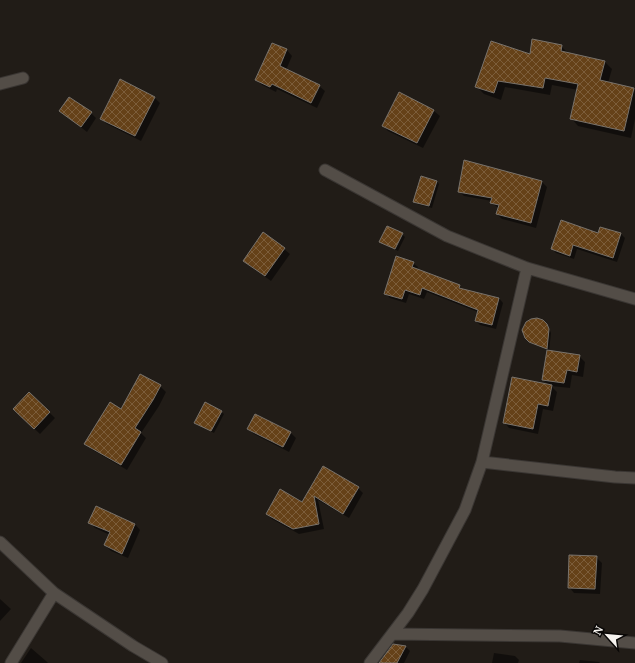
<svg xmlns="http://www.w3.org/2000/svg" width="635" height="663" viewBox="0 0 635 663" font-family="'PT Serif',serif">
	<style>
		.shadow { fill: #0007 }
		.building { fill: url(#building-cross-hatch); stroke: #78726b }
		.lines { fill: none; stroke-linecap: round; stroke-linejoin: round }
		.minor-casing { stroke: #3a3633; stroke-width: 13 }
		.minor { stroke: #534d47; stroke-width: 11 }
	</style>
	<defs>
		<pattern id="building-cross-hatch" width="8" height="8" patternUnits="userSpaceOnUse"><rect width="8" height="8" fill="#654118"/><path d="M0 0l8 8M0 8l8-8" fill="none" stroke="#7c5d3a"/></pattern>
	</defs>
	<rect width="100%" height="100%" fill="#211c17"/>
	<path class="shadow" d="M561,46l7,7 37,9 7,7 -4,14 25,6 2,2v28l-4,19 -53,-12 -7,-8 7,-28 -26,-5 -2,10 -45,-8 -4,13 -17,-6 -7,-7 53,-32z
		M287,50l5,6 -6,14 33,16 6,5 -8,17 -40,-19 -1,3 -14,-7 -5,-5z
		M399,94l35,17 6,5 -17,32 -35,-17 -5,-5z
		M154,97l6,6 -19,38 -34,-17 -6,-5z
		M60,111l31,2 5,5 -9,14z
		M437,182l2,2 -7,24 -15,-4 -3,-3z
		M542,182l5,5 -11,41 -34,-9 -5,-5 2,-6 -8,-5 1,-2 -28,-5 -5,-5z
		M601,228l20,6 4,4 -8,24 -40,-13 -3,10 -18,-6 -4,-4 47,-14z
		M402,234l3,3 -7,14 -17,-10z
		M284,249l6,5 -19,27 -21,-15 -6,-5z
		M413,263l5,4 -1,3 42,16 4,4 36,8 4,5 -7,26 -16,-4 -4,-4 2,-9 -51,-20 -3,7 -15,-5 -3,9 -16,-5 -5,-5z
		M542,321l7,7 2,5 -2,18 30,5 6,6 -2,15 -11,-2 -2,13 -19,-2 6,6 -4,19 -10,-2 -5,25 -29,-6 -5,-6 45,-37 -6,-5 5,-30 -15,-6 -7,-7z
		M160,386l6,6 -7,14 -18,27 5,5 -19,32 -36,-21 -5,-6 36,-33z
		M29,393l26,25 -15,16 -20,-19z
		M221,412l3,2 -10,19 -19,-10z
		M256,415l35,18 5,5 -7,14 -35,-18 -6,-5z
		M323,468l35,20 5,5 -14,25 -31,-18 6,29 -25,5 -27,-15 -5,-5 35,-10z
		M89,522l46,2 5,6 -12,28 -17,-7 -6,-6 5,-10 -15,-7z
		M596,557l6,6 -2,31 -26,-1 -5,-6z
		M0,599l11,10 -11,12z
		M394,645l12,2 4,4 -6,12h-24z
		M31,648l15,13 2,2h-27z
		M494,653l21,3 4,4 -1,3h-26z
		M580,660l19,2 1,1h-21z"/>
	<path class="building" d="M532,39l30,6 -1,6 44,10 -5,19 34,8 -10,43 -54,-12 8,-35 -33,-6 -2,10 -45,-7 -4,12 -19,-6 16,-46 39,13z
		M272,43l15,6 -7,17 40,19 -9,18 -39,-19 -2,3 -15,-7z
		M120,79l35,18 -20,39 -35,-17z
		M399,92l35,18 -17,33 -35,-17z
		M69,97l23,15 -11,15 -22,-16z
		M464,160l78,21 -11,42 -35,-9 3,-9 -9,-2 2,-5 -34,-6z
		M421,176l16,5 -8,25 -16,-4z
		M561,220l37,13 2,-6 21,6 -8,25 -40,-13 -3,11 -19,-7z
		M387,226l16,7 -8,16 -16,-7z
		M263,232l22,16 -20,28 -22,-15z
		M396,256l18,6 -2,5 48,18 -1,3 40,10 -7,27 -17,-4 3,-11 -56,-22 -2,7 -15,-5 -3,9 -18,-5z
		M537,318l6,2 4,4 2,5 -2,20 -18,-7 -4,-4 -3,-8 4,-8 5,-3z
		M547,350l33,5 -3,17 -10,-2 -3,13 -22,-3z
		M140,374l21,11 -8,15 -18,28 6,4 -20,33 -37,-21 26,-42 11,7z
		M512,377l40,8 -4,21 -10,-2 -5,25 -30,-6z
		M29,392l21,20 -16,17 -21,-20z
		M205,402l17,9 -11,20 -17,-8z
		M255,414l36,18 -8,15 -36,-18z
		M323,466l36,21 -16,27 -29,-18 5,28 -26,5 -27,-15 14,-25 22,13z
		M96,506l39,18 -13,30 -18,-9 6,-13 -22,-9z
		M569,555l28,1 -2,33 -27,-1z
		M393,644l13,2 -9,17h-18z"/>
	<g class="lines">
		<defs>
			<path id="minor" d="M0,84l23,-6
				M325,170l122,66 80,32 108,31
				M482,462l133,15 20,1
				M0,542l54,51 79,53 29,17
				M392,634l168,2 75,7
				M11,663l43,-70
				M370,663l38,-50 15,-24 42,-79 17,-48 45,-194"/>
		</defs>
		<use href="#minor" class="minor-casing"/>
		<use href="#minor" class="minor"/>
	</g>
	<g transform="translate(607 635) rotate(297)" stroke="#090706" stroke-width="3" paint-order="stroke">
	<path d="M0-3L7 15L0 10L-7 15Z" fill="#f6f3ef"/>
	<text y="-6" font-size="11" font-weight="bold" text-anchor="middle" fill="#f6f3ef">N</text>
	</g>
</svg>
